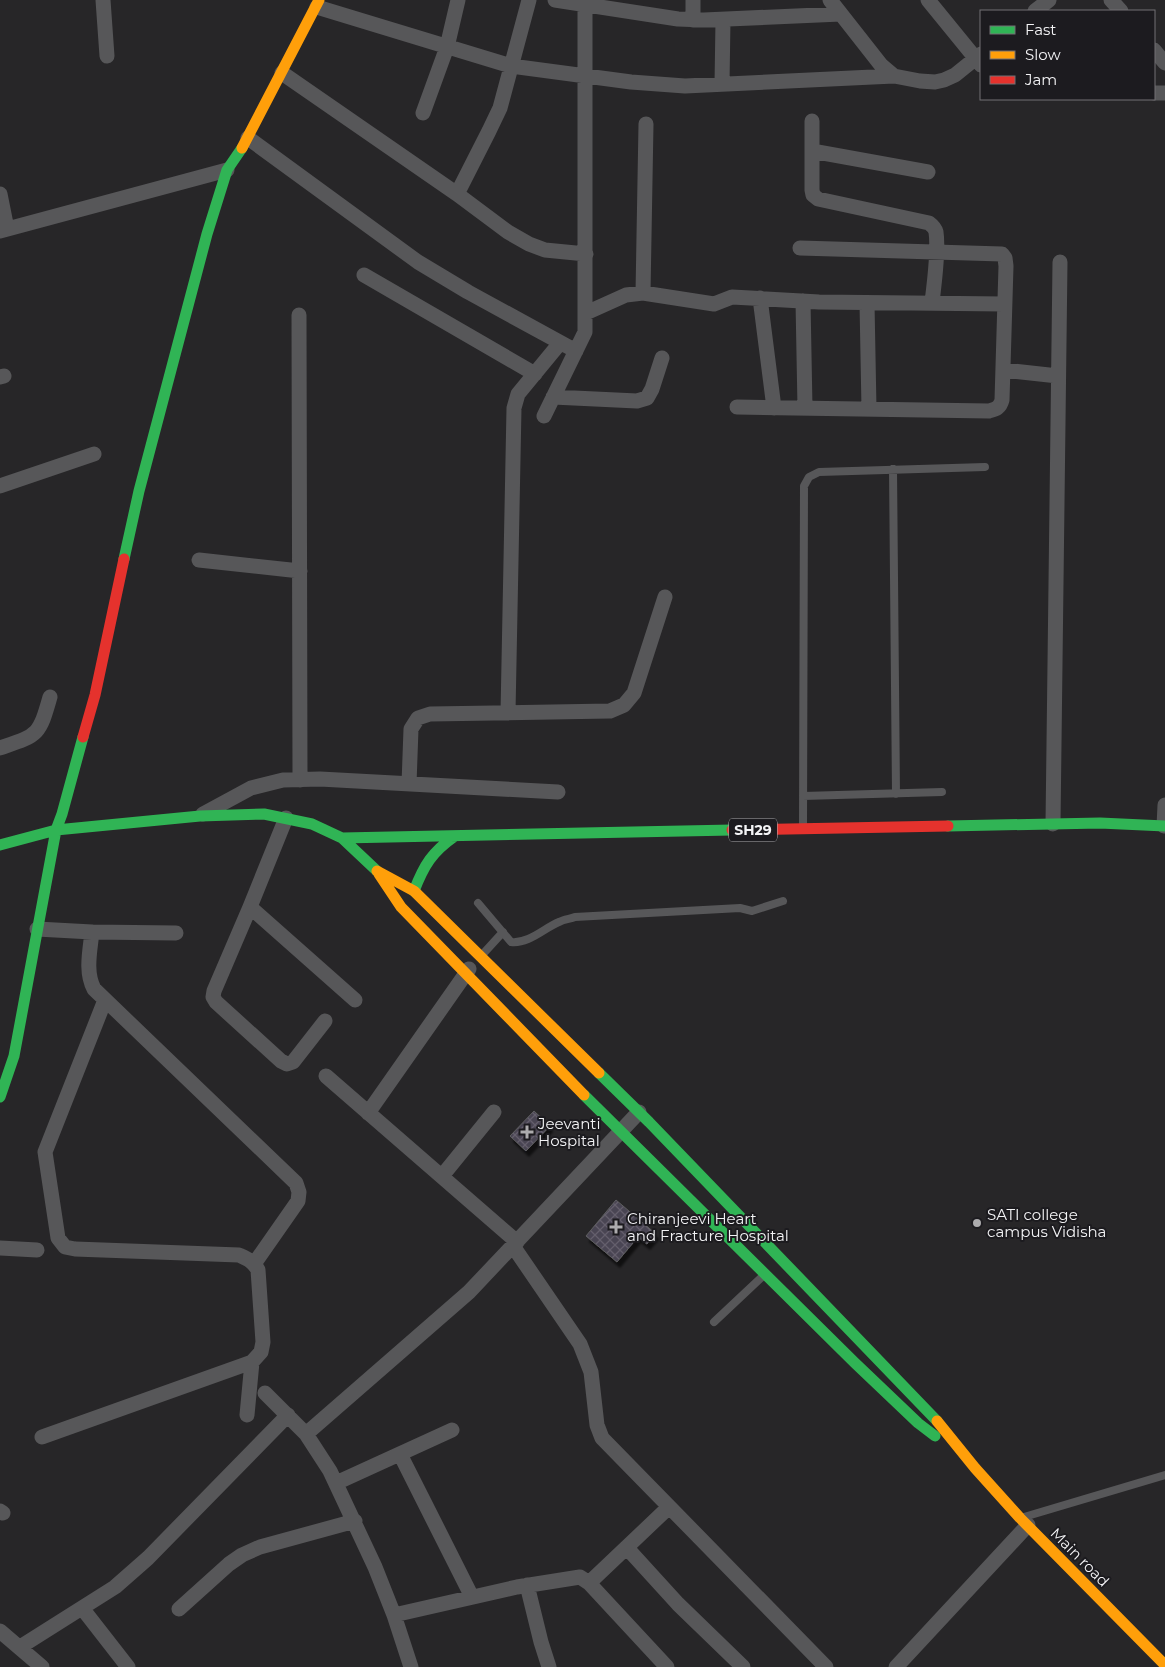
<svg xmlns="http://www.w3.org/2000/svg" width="1165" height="1667" viewBox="0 0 1165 1667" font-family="Montserrat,sans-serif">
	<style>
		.building { fill: url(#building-cross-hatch); stroke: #5e5e60; filter: url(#shadow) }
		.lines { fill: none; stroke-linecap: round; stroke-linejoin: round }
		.lane { stroke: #575759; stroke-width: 8 }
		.street { stroke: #575759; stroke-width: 15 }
		.fast { stroke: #30b455; stroke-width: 11 }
		.slow { stroke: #ff9f0a; stroke-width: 11 }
		.jam { stroke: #e5322d; stroke-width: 11 }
		.poi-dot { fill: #acabad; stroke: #1c1b1f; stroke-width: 2 }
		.labels { text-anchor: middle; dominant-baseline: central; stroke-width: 4; stroke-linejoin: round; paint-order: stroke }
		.shield { fill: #1c1b1f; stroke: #b2b2b5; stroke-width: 1 }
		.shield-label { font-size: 14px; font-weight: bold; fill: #f3f3f5 }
		.poi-label { font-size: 15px; fill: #f3f3f5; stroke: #1c1b1f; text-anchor: start }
		.street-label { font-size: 15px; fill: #f3f3f5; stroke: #1c1b1f }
	</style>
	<defs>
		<pattern id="building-cross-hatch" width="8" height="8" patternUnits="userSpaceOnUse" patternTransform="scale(1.25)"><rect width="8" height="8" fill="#494452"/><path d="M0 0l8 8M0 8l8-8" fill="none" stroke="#645f6c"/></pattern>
		<filter id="shadow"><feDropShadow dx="3" dy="5.5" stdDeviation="1" flood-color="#0009"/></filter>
	</defs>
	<rect width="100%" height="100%" fill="#272628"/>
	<path class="building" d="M534,1111l16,15 -24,25 -16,-15z
		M616,1200l40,34 -9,10 -9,-7 -21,25 -31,-26z"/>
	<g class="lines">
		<path class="lane" d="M893,469l3,325
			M803,796l139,-4
			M803,826l1,-340 5,-9 10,-5 166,-5
			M478,903l33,39c18,2 33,-14 48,-20 5,-3 11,-3 16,-5l165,-9 12,3 31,-10
			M482,955l21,-23
			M714,1322l49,-46
			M1024,1517l141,-42"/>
		<path class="street" d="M103,0l4,56
			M555,0l123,19 26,1 137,-6
			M693,0v20
			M830,0l51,65 13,11 26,5 15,1 9,-2 11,-5 26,-21
			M928,0l53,65
			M1111,0l10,11
			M317,7l194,59 120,16 54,4 209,-10
			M1035,11l14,-11
			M1154,50l11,13
			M282,73l175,121 51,38 21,12 16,6 41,4
			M722,84l1,-64
			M1154,93h11
			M423,113l24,-66 11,-47
			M812,121v69l1,5 5,4 111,24c4,3 6,5 7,9 3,20 -2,51 -4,71
			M248,138l170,124 50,30 108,59
			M812,151l116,21
			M0,194l7,35
			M457,194l32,-63 11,-23 29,-108
			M0,231l227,-61
			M364,275l171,99
			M643,293l3,-169
			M760,298l14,110
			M803,301l2,107
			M867,303l2,106
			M586,313l40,-18 17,-2 71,11 18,-7 87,5 185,2
			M299,315l1,465
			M1003,370l55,6
			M0,377l4,-1
			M553,397l84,4 10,-3 5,-9 10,-31
			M737,407l252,4c7,-2 11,-3 13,-11l4,-134 -1,-8 -3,-4 -202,-6
			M544,416l41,-84v-327
			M0,486l94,-32
			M199,560l101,11
			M508,713l6,-305 4,-14 42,-51
			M0,748c38,-13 39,-12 50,-51
			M409,784l2,-55 7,-11 12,-4 180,-3 14,-6 10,-12 31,-96
			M203,814l48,-26 32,-8 37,-1 238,13
			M286,818l-36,89 -36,84 -1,6 3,5 65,59 6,3 6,-2 32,-41
			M1053,824l7,-562
			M1164,826l1,-21
			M250,907l105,93
			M37,929l55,3 84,1
			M92,932c-2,19 -7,40 2,57l202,194 3,9 -1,9 -44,63
			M326,1076l191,166
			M368,1113l101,-144
			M442,1176l52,-64
			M513,1246l67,98 11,28 6,53 5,13 224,229
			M0,1248l37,2
			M265,1393l41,41 24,37 45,96 19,48 17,52
			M247,1415l5,-53
			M306,1434l163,-142 170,-180
			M42,1437l210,-75 9,-10 2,-10 -5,-72c-5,-9 -10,-11 -19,-15l-164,-6 -10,-2 -7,-9 -13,-86 60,-152
			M400,1454l72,143
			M336,1483l116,-53
			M0,1511l3,2
			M627,1548l51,56 65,63
			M589,1583l80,-76
			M527,1585l14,57 8,25
			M82,1608l46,59
			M179,1609l50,-45 13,-9 18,-8 95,-26
			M394,1615l123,-28 63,-10 9,6 78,84
			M0,1631l42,36
			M20,1647l95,-60 33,-29 140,-143
			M896,1667l132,-142"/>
		<path class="fast" d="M124,559l15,-68 68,-257 20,-64 15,-22
			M948,826l152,-3 65,3
			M342,838l390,-8
			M0,845l56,-15 144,-14 64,-2 48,10 30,14 35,33
			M414,891c10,-26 18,-39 41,-55
			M599,1073l50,49 288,299
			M584,1095l271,268 63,60 17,13
			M0,1097l14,-41 42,-226 6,-16 21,-77"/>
		<path class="slow" d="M242,148l77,-148
			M377,871l37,20 185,182
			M379,874l22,33 183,188
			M937,1421l38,47 45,50 145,147"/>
		<path class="jam" d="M83,737l12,-42 29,-136
			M732,830l216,-4"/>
	</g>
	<g class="poi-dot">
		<path d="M524.5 1124.5h5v5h5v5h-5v5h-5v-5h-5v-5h5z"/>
		<circle cx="977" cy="1223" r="5"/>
		<path d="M613.5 1219.5h5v5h5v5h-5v5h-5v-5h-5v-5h5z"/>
	</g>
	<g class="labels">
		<rect class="shield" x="729" y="818.5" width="48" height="23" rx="4"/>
		<g class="shield-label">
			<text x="753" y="830">SH29</text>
		</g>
		<g class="poi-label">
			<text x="538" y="1123">Jeevanti<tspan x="538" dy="17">Hospital</tspan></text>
			<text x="987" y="1214">SATI college<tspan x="987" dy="17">campus Vidisha</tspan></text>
			<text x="627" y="1218">Chiranjeevi Heart<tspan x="627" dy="17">and Fracture Hospital</tspan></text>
		</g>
		<g class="street-label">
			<text transform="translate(1080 1557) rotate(45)">Main road</text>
		</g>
	</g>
	<rect x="980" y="10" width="175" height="90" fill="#1c1b1f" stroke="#727175"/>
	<rect x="990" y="26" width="25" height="8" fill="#30b455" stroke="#727175"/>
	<text x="1025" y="35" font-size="15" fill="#f3f3f5">Fast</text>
	<rect x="990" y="51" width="25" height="8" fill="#ff9f0a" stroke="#727175"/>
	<text x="1025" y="60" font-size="15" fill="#f3f3f5">Slow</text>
	<rect x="990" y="76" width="25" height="8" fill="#e5322d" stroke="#727175"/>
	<text x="1025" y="85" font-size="15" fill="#f3f3f5">Jam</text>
</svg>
